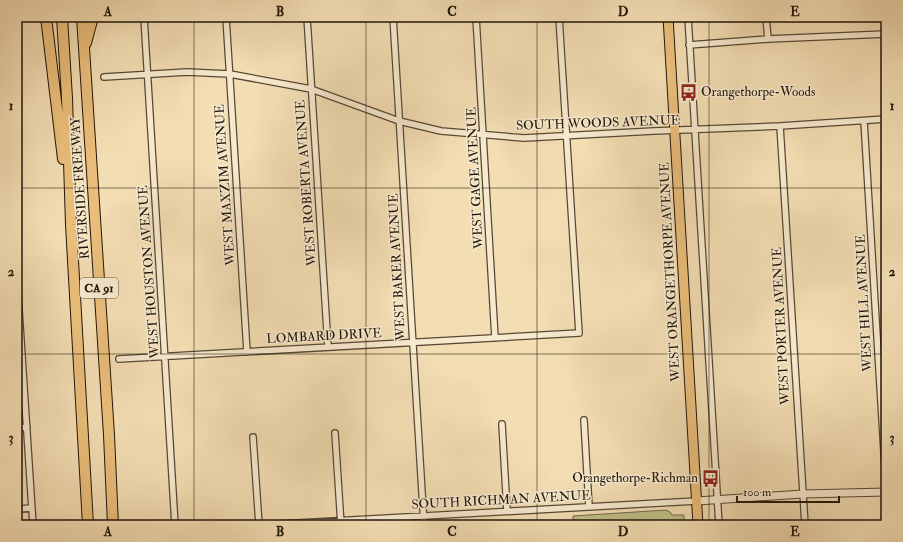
<svg xmlns="http://www.w3.org/2000/svg" width="903" height="542" viewBox="0 0 903 542" font-family="'IM FELL Double Pica',serif">
	<style>
		.green { fill: #c0bf89; stroke: #706a4a }
		.lines { fill: none; stroke-linecap: round; stroke-linejoin: round }
		.minor-casing { stroke: #564834; stroke-width: 8 }
		.tertiary-casing { stroke: #564834; stroke-width: 9 }
		.primary-casing { stroke: #21160a; stroke-width: 11 }
		.motorway-casing { stroke: #21160a; stroke-width: 12 }
		.minor { stroke: #f7e9ce; stroke-width: 5.5 }
		.tertiary { stroke: #f7e9ce; stroke-width: 7 }
		.primary { stroke: #eabe7a; stroke-width: 9 }
		.motorway { stroke: #eabe7a; stroke-width: 10 }
		.grid { fill: none; stroke: #21160a; stroke-width: 1; stroke-opacity: 0.55 }
		.labels { text-anchor: middle; dominant-baseline: central; stroke-width: 3; stroke-linejoin: round; paint-order: stroke }
		.shield { fill: #f7e9ce; stroke: #615545; stroke-width: 1 }
		.shield-label { font-size: 12px; font-weight: bold; fill: #21160a }
		.poi-label { font-size: 13px; fill: #21160a; stroke: #f7e9ce; text-anchor: start }
		.street-label { font-size: 13px; fill: #21160a; stroke: #f7e9ce }
		.neatline { fill: none; stroke: #21160a; stroke-width: 1.5 }
		.grid-label { font-size: 13px; text-anchor: middle; font-weight: bold; fill: #21160a }
	</style>
	<rect width="100%" height="100%" fill="#f3ddb3"/>
	<filter id="stains"><feTurbulence type="fractalNoise" baseFrequency=".005" numOctaves="4"/><feColorMatrix values="0 0 0 0 .2 0 0 0 0 .09 0 0 0 0 .02 0 0 0 .5 -.17"/></filter>
	<radialGradient id="worn" r=".72"><stop offset=".6" stop-color="#630" stop-opacity="0"/><stop offset="1" stop-color="#630" stop-opacity=".3"/></radialGradient>
	<path class="green" d="M666,510l4,2 2,3h12v10h-111v-9z"/>
	<g class="lines">
		<defs>
			<path id="minor" d="M144,17l31,508
				M226,17l21,335
				M307,17l21,330
				M393,17l31,508
				M476,17l19,321
				M688,17l31,508
				M766,17l2,22
				M689,45l79,-6 118,-5
				M104,77l83,-5 43,2 81,15 88,32 42,10 83,7 130,-7 126,-5 106,-7
				M864,121l22,364
				M780,126l25,399
				M17,279l16,246
				M119,359l460,-26 -20,-316
				M584,420l5,87
				M502,424l5,87
				M17,428l10,-1
				M335,433l6,92
				M253,437l6,88
				M17,509l15,-1
				M261,525l417,-23 19,-1"/>
			<path id="tertiary" d="M697,501l106,-7 83,-2"/>
			<path id="primary" d="M668,17l30,508"/>
			<path id="motorway" d="M46,17l17,142
				M62,17l5,81 4,127 17,300
				M82,17l27,418 4,90
				M86,43l7,-26"/>
		</defs>
		<use href="#minor" class="minor-casing"/>
		<use href="#tertiary" class="tertiary-casing"/>
		<use href="#primary" class="primary-casing"/>
		<use href="#motorway" class="motorway-casing"/>
		<use href="#minor" class="minor"/>
		<use href="#tertiary" class="tertiary"/>
		<use href="#primary" class="primary"/>
		<use href="#motorway" class="motorway"/>
	</g>
	<path class="grid" d="M194,17v508M366,17v508M537,17v508M709,17v508M17,188h869M17,354h869"/>
	<defs>
		<symbol id="bus-bare" viewBox="-9 -9 18 18"><path d="M-5-6H5V4H4V6H2V4H-2V6H-4V4H-5ZM-3.5-4V0h7V-4ZM-3.5 1.2v1.5H-2V1.2ZM2 1.2v1.5H3.5V1.2Z" fill="#8f2418" stroke="#f7e9ce" stroke-width="2.5" paint-order="stroke"/></symbol>
	</defs>
	<g fill-rule="evenodd">
		<use href="#bus-bare" x="676" y="80" width="25" height="25"/>
		<use href="#bus-bare" x="698" y="466" width="25" height="25"/>
	</g>
	<g class="labels">
		<rect class="shield" x="80" y="278" width="38" height="20" rx="3"/>
		<g class="shield-label">
			<text x="99" y="288">CA 91</text>
		</g>
		<g class="poi-label">
			<text x="701" y="92">Orangethorpe-Woods</text>
			<text x="698" y="478" text-anchor="end">Orangethorpe-Richman</text>
		</g>
		<g class="street-label">
			<text transform="translate(598 123) rotate(-2)">SOUTH WOODS AVENUE</text>
			<text transform="translate(475 178) rotate(-93)">WEST GAGE AVENUE</text>
			<text transform="translate(306 183) rotate(-94)">WEST ROBERTA AVENUE</text>
			<text transform="translate(225 185) rotate(-94)">WEST MAXZIM AVENUE</text>
			<text transform="translate(80 188) rotate(-94)">RIVERSIDE FREEWAY</text>
			<text transform="translate(397 267) rotate(-93)">WEST BAKER AVENUE</text>
			<text transform="translate(149 272) rotate(-94)">WEST HOUSTON AVENUE</text>
			<text transform="translate(670 272) rotate(-93)">WEST ORANGETHORPE AVENUE</text>
			<text transform="translate(864 303) rotate(-93)">WEST HILL AVENUE</text>
			<text transform="translate(781 326) rotate(-93)">WEST PORTER AVENUE</text>
			<text transform="translate(324 336) rotate(-3)">LOMBARD DRIVE</text>
			<text transform="translate(501 500) rotate(-3)">SOUTH RICHMAN AVENUE</text>
		</g>
	</g>
	<rect width="903" height="542" fill="none" stroke="#f3ddb3" stroke-width="44"/>
	<path d="M737 496v6h102v-6" fill="none" stroke="#21160a" stroke-width="2"/>
	<text x="743" y="496" font-size="12" fill="#21160a" stroke="#f7e9ce" stroke-width="3" paint-order="stroke">100 m</text>
	<rect x="22" y="22" width="859" height="498" class="neatline"/>
	<g class="grid-label">
		<text x="108" y="16">A</text>
		<text x="280" y="16">B</text>
		<text x="452" y="16">C</text>
		<text x="623" y="16">D</text>
		<text x="795" y="16">E</text>
		<text x="11" y="110">1</text>
		<text x="892" y="110">1</text>
		<text x="11" y="276">2</text>
		<text x="892" y="276">2</text>
		<text x="11" y="442">3</text>
		<text x="892" y="442">3</text>
		<text x="108" y="536">A</text>
		<text x="280" y="536">B</text>
		<text x="452" y="536">C</text>
		<text x="623" y="536">D</text>
		<text x="795" y="536">E</text>
	</g>
	<rect width="100%" height="100%" filter="url(#stains)"/>
	<rect width="100%" height="100%" fill="url(#worn)"/>
</svg>
